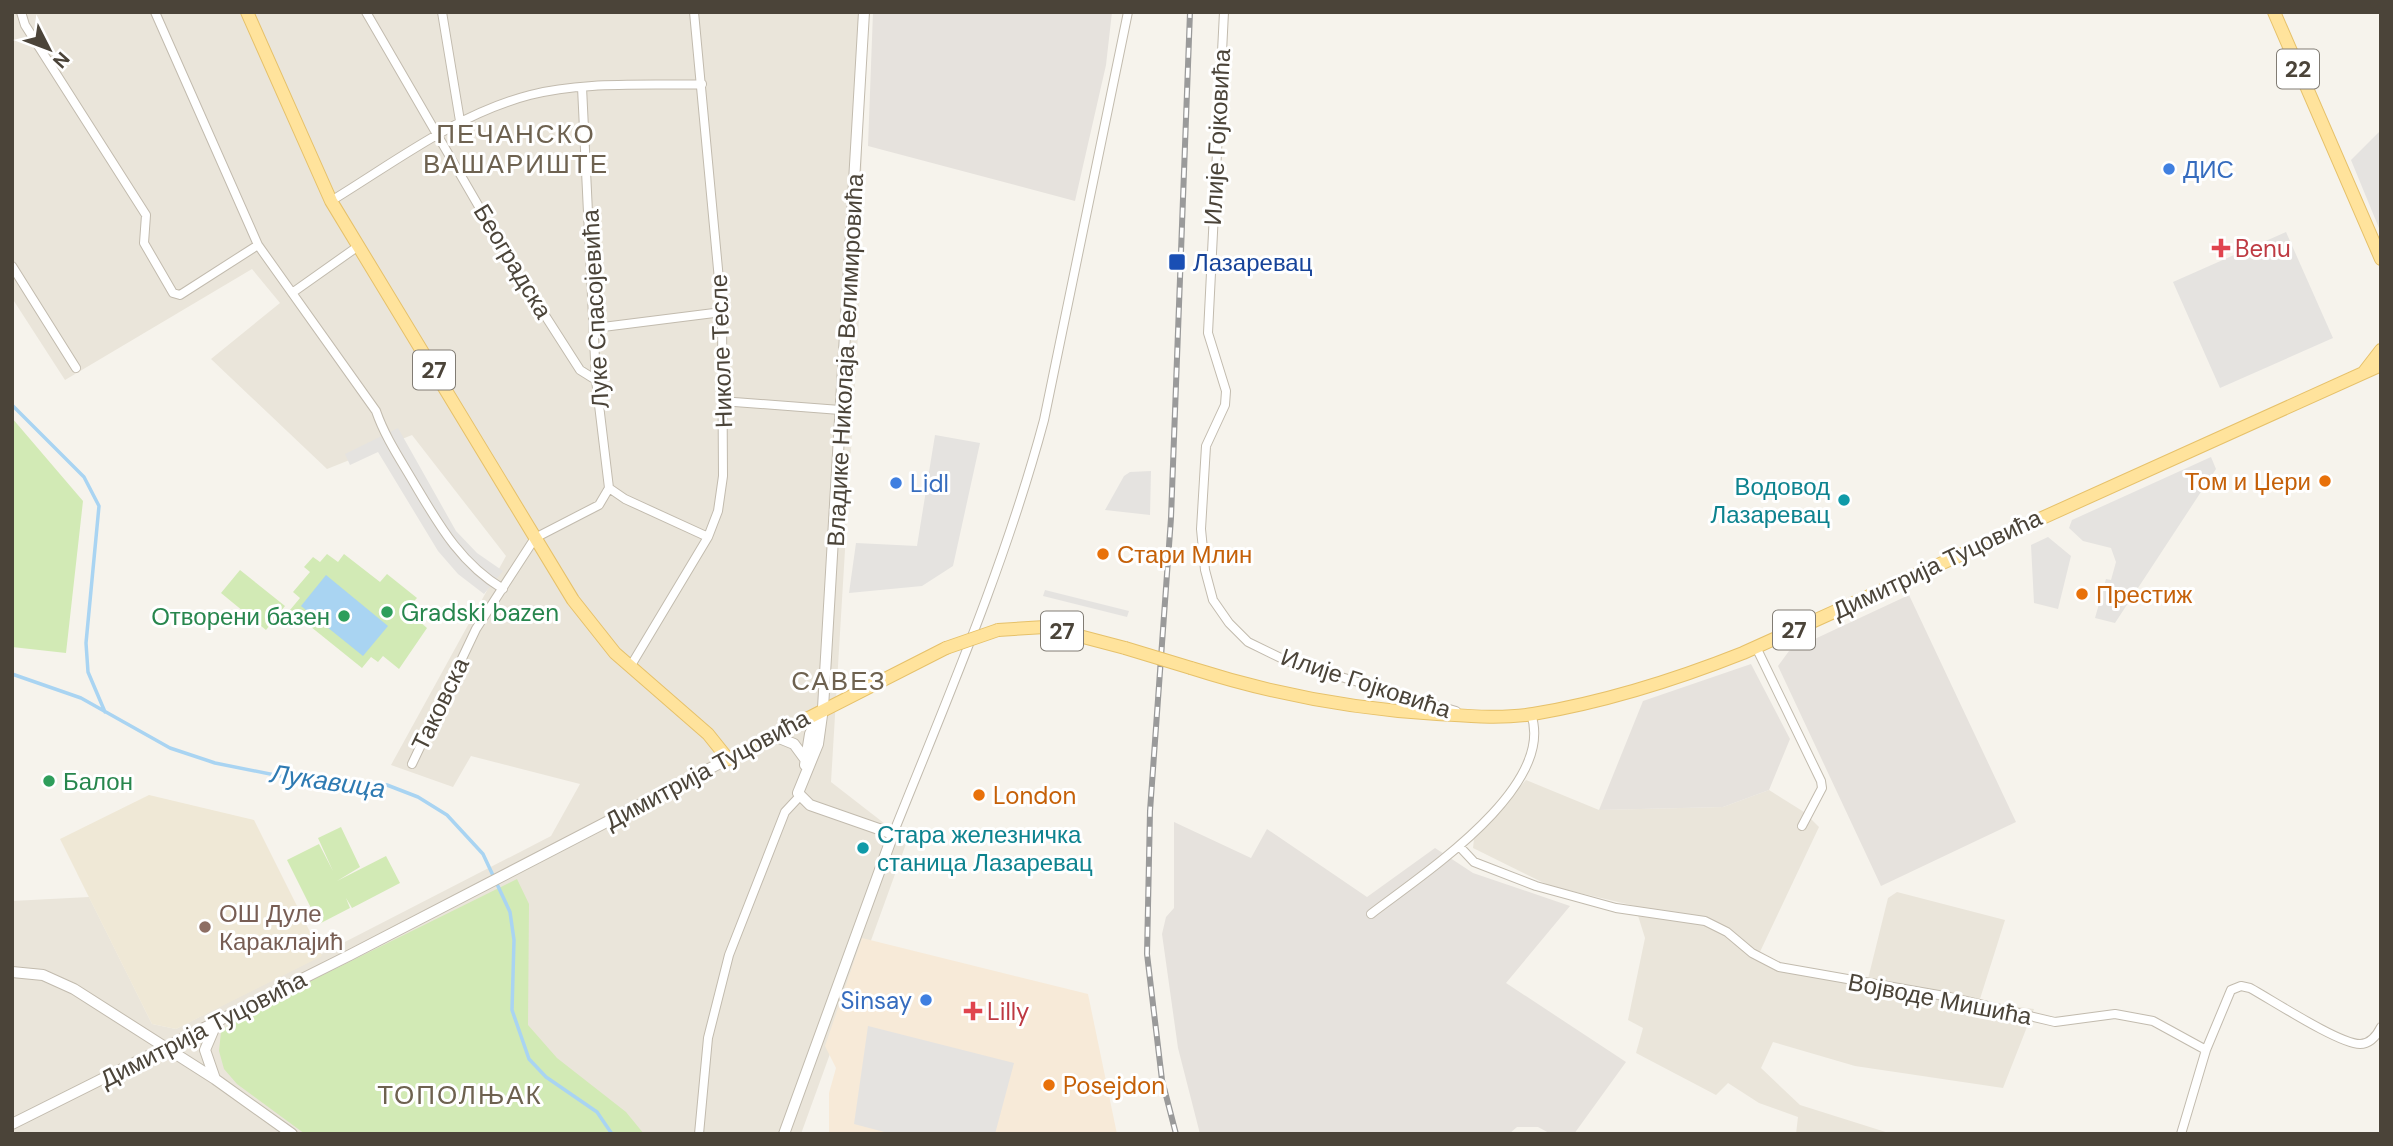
<svg xmlns="http://www.w3.org/2000/svg" width="2393" height="1146" viewBox="0 0 2393 1146" font-family="'DM Sans',sans-serif">
	<style>
		.residential { fill: #eae5da }
		.commercial { fill: #f7ead8 }
		.industrial { fill: #e6e2dd }
		.education { fill: #efe8d6 }
		.green { fill: #d2eab5 }
		.parking { fill: #e5e3e0 }
		.water { fill: #a9d4f2 }
		.lines { fill: none; stroke-linecap: round; stroke-linejoin: round }
		.stream { stroke: #a9d4f2; stroke-width: 3.5 }
		.minor-casing { stroke: #c2bbae; stroke-width: 10 }
		.tertiary-casing { stroke: #c2bbae; stroke-width: 12 }
		.primary-casing { stroke: #e6c16a; stroke-width: 14 }
		.minor { stroke: #fff; stroke-width: 8 }
		.tertiary { stroke: #fff; stroke-width: 10 }
		.primary { stroke: #ffe39c; stroke-width: 12 }
		.rail-casing { stroke: #9a9a9a; stroke-width: 6 }
		.rail { stroke: #fff; stroke-width: 3.5; stroke-dasharray: 10; stroke-linecap: butt }
		.primary-bridge-casing { stroke: #e6c16a; stroke-width: 14; stroke-linecap: butt }
		.primary-bridge { stroke: #ffe39c; stroke-width: 12 }
		.shop-dot { fill: #3f7fe0; stroke: #fff; stroke-width: 2.5 }
		.health-dot { fill: #e0444e; stroke: #fff; stroke-width: 2.5 }
		.transit-dot { fill: #1a4fb4; stroke: #fff; stroke-width: 2.5 }
		.food-dot { fill: #e8710a; stroke: #fff; stroke-width: 2.5 }
		.culture-dot { fill: #0f9aa8; stroke: #fff; stroke-width: 2.5 }
		.leisure-dot { fill: #2e9e5b; stroke: #fff; stroke-width: 2.5 }
		.education-dot { fill: #8d6e63; stroke: #fff; stroke-width: 2.5 }
		.labels { text-anchor: middle; dominant-baseline: central; stroke-width: 6; stroke-linejoin: round; paint-order: stroke }
		.shield { fill: #fff; stroke: #817c74; stroke-width: 2 }
		.shield-label { font-size: 23px; font-weight: bold; fill: #4b4439 }
		.street-label { font-size: 24px; fill: #4b4439; stroke: #fff }
		.shop-label { font-size: 24px; fill: #366cbe; stroke: #fff; text-anchor: start }
		.health-label { font-size: 24px; fill: #be3a42; stroke: #fff; text-anchor: start }
		.transit-label { font-size: 24px; fill: #164399; stroke: #fff; text-anchor: start }
		.food-label { font-size: 24px; fill: #c56008; stroke: #fff; text-anchor: start }
		.culture-label { font-size: 24px; fill: #0d838f; stroke: #fff; text-anchor: end }
		.leisure-label { font-size: 24px; fill: #27864d; stroke: #fff; text-anchor: start }
		.education-label { font-size: 24px; fill: #785e54; stroke: #fff; text-anchor: start }
		.neighbourhood-label { font-size: 26px; letter-spacing: 2px; fill: #6e6250; stroke: #fff }
		.water-label { font-size: 26px; font-style: italic; fill: #2e7ab2; stroke: #fff }
	</style>
	<rect width="100%" height="100%" fill="#f6f3ec"/>
	<path class="residential" d="M12,12h852l-5,306 -28,464 76,59 -106,293h-789v-233l77,-4 63,127 24,5 375,-193 29,-52 -109,-28 -18,31 -62,-22 115,-209 -94,-121 -85,34 -116,-110 69,-56 -28,-34 -187,111 -53,-82z
		M1526,780l73,30 124,-3 46,-17 35,22 15,15 -61,129 24,8 86,15 20,-81 9,-6 108,28 -26,82 55,7 -31,79 -148,-22 -82,-24 -12,26 39,37 92,29h-96l2,-17 -39,-14 -31,-20 -12,12 -80,-42 7,-25 -15,-8 17,-82 -10,-32 -85,-20 -77,-38 1,-9z"/>
	<path class="commercial" d="M862,938l226,56 29,140h-288v-41l7,-25 -11,-22z"/>
	<path class="industrial" d="M873,12h239l-6,53 -31,136 -207,-55z
		M1909,595l107,227 -135,64 -103,-220 11,-15z
		M1751,664l39,75 -21,51 -46,17 -124,3 44,-109z
		M1174,822l77,36 16,-29 100,68 68,-49 38,25 97,33 -64,77 120,79 -52,72h-23l-13,-7h-21l-8,7h-309l-22,-86 -16,-114 4,-17 8,-9z"/>
	<path class="education" d="M149,795l105,25 68,136 -146,73 -24,-5 -92,-185z"/>
	<path class="green" d="M12,418l71,83 -17,152 -54,-6z
		M327,554l11,8 6,-8 36,28 7,-8 30,24 -15,16 6,5 4,-4 15,13 -28,41 -16,-13 -5,6 -7,-5 -9,11 -72,-58 10,-12 -7,-6 17,-20 -6,-5 9,-10 7,5z
		M240,570l45,36 -19,24 -45,-37z
		M341,827l19,40 -23,14 49,-25 14,27 -48,25 -6,-10 4,10 -31,16 -32,-64 32,-16 14,27 -15,-33z
		M517,879l12,25 -1,121 29,33 69,54 18,22h-339l-68,-50 -13,-15 -5,-18 2,-19 15,-14z"/>
	<path class="parking" d="M2381,130v103l-30,-73z
		M2286,232l47,106 -113,50 -47,-106z
		M398,428l58,103 21,22 26,18 -19,23 -26,-20 -20,-23 -60,-99 -28,13 -5,-11z
		M935,435l45,8 -27,123 -31,20 -73,7 7,-50 61,3z
		M2211,457l5,12 -101,154 -20,-5 11,-39 5,1 5,-18 -5,-14 -28,-7 -14,-13 3,-8z
		M1151,471l-1,44 -45,-5 19,-34 6,-4z
		M2048,537l23,19 -13,53 -24,-6 -3,-58z
		M1045,590l84,21 -2,6 -84,-21z
		M868,1026l146,37 -19,71h-103l-38,-10z"/>
	<path class="water" d="M326,575l62,51 -25,30 -62,-50z"/>
	<g class="lines">
		<path class="stream" d="M12,405l72,72 15,29 -13,137 2,29 17,40
			M12,674l69,24 89,50 45,15 65,13 107,9 31,12 29,18 36,39 27,58 4,28 -2,70 17,49 17,18 51,35 15,22"/>
		<defs>
			<path id="minor" d="M21,12l4,13 121,190 -2,28 29,50 7,2 78,-50
				M155,12l103,233 118,166c9,26 24,48 38,72 25,42 46,80 89,106
				M366,12l148,255 66,103 16,10
				M442,12l18,109
				M1224,12l-16,321 18,58 -1,14 -19,41 -5,83 4,41 8,30 16,23 19,19 39,19 169,50
				M582,87l14,293 13,108
				M331,201c64,-39 126,-87 199,-106 55,-14 116,-9 172,-11
				M12,266l64,102
				M292,293l65,-46
				M595,328l127,-16
				M721,401l119,9
				M1756,647l65,134 1,7 -20,38
				M630,667l78,-130 10,-26 5,-35 -1,-164 -28,-300
				M412,764l64,-135 59,-91 64,-33 10,-17 16,11 83,38
				M893,834c55,-137 113,-272 151,-414l84,-408
				M1459,846l15,16 62,24 80,22 89,13 22,11 25,21 27,14 171,30 105,25 60,-8 38,7 53,29 25,-60 10,-4 9,2c22,12 89,56 110,56 10,0 17,-9 21,-17
				M1371,914c49,-38 186,-126 160,-200
				M699,1134l9,-96 21,-83 56,-143 14,-15
				M2181,1134l25,-84"/>
			<path id="tertiary" d="M772,735l22,9 11,15
				M805,765l5,-31 11,-23
				M12,972l31,3 31,14 141,90 77,55
				M215,1079l-10,-29 11,-26
				M12,1124l338,-169 378,-196
				M784,1134l109,-300 -83,-29 -12,-12 20,-49 5,-36 41,-696"/>
			<path id="primary" d="M247,12l84,189 242,399 42,53 93,81 20,25 218,-111
				M2274,12l107,247
				M2364,372l17,-22
				M998,630l47,-3 80,21
				M1191,668c81,26 160,41 246,46 31,2 64,5 96,0 72,-12 142,-34 210,-61l638,-288"/>
		</defs>
		<use href="#minor" class="minor-casing"/>
		<use href="#tertiary" class="tertiary-casing"/>
		<use href="#primary" class="primary-casing"/>
		<use href="#minor" class="minor"/>
		<use href="#tertiary" class="tertiary"/>
		<use href="#primary" class="primary"/>
		<defs>
			<path id="rail" d="M1176,1134l-14,-54 -15,-126 3,-143 21,-293 19,-506"/>
		</defs>
		<use href="#rail" class="rail-casing"/>
		<use href="#rail" class="rail"/>
		<defs>
			<path id="primary-bridge" d="M946,648l52,-18
				M1125,648l66,20"/>
		</defs>
		<use href="#primary-bridge" class="primary-bridge-casing"/>
		<use href="#primary-bridge" class="primary-bridge"/>
	</g>
	<g class="shop-dot">
		<circle cx="2169" cy="169" r="7"/>
		<circle cx="896" cy="483" r="7"/>
		<circle cx="926" cy="1000" r="7"/>
	</g>
	<g class="health-dot">
		<path d="M2217.5 237.5h7v7h7v7h-7v7h-7v-7h-7v-7h7z"/>
		<path d="M969.5 1000.5h7v7h7v7h-7v7h-7v-7h-7v-7h7z"/>
	</g>
	<rect class="transit-dot" x="1168" y="253" width="18" height="18" rx="3.5"/>
	<g class="food-dot">
		<circle cx="2325" cy="481" r="7"/>
		<circle cx="1103" cy="554" r="7"/>
		<circle cx="2082" cy="594" r="7"/>
		<circle cx="979" cy="795" r="7"/>
		<circle cx="1049" cy="1085" r="7"/>
	</g>
	<g class="culture-dot">
		<circle cx="1844" cy="500" r="7"/>
		<circle cx="863" cy="848" r="7"/>
	</g>
	<g class="leisure-dot">
		<circle cx="387" cy="612" r="7"/>
		<circle cx="344" cy="616" r="7"/>
		<circle cx="49" cy="781" r="7"/>
	</g>
	<circle class="education-dot" cx="205" cy="927" r="7"/>
	<g class="labels">
		<g class="shield">
			<rect x="2277" y="49.5" width="42" height="39" rx="5"/>
			<rect x="413" y="350.5" width="42" height="39" rx="5"/>
			<rect x="1773" y="610.5" width="42" height="39" rx="5"/>
			<rect x="1041" y="611.5" width="42" height="39" rx="5"/>
		</g>
		<g class="shield-label">
			<text x="2298" y="69">22</text>
			<text x="434" y="370">27</text>
			<text x="1794" y="630">27</text>
			<text x="1062" y="631">27</text>
		</g>
		<g class="street-label">
			<text transform="translate(1217 137) rotate(-87)">Илије Гојковића</text>
			<text transform="translate(513 261) rotate(59)">Београдска</text>
			<text transform="translate(595 309) rotate(-93)">Луке Спасојевића</text>
			<text transform="translate(721 351) rotate(-92)">Николе Тесле</text>
			<text transform="translate(845 360) rotate(-87)">Владике Николаја Велимировића</text>
			<text transform="translate(1937 564) rotate(-25)">Димитрија Туцовића</text>
			<text transform="translate(1366 683) rotate(18)">Илије Гојковића</text>
			<text transform="translate(440 704) rotate(-64)">Таковска</text>
			<text transform="translate(707 769) rotate(-28)">Димитрија Туцовића</text>
			<text transform="translate(1940 999) rotate(11)">Војводе Мишића</text>
			<text transform="translate(203 1029) rotate(-27)">Димитрија Туцовића</text>
		</g>
		<g class="shop-label">
			<text x="2183" y="169">ДИС</text>
			<text x="910" y="483">Lidl</text>
			<text x="912" y="1000" text-anchor="end">Sinsay</text>
		</g>
		<g class="health-label">
			<text x="2235" y="248">Benu</text>
			<text x="987" y="1011">Lilly</text>
		</g>
		<g class="transit-label">
			<text x="1193" y="262">Лазаревац</text>
		</g>
		<g class="food-label">
			<text x="2311" y="481" text-anchor="end">Том и Џери</text>
			<text x="1117" y="554">Стари Млин</text>
			<text x="2096" y="594">Престиж</text>
			<text x="993" y="795">London</text>
			<text x="1063" y="1085">Posejdon</text>
		</g>
		<g class="culture-label">
			<text x="1830" y="486">Водовод<tspan x="1830" dy="28">Лазаревац</tspan></text>
			<text x="877" y="834" text-anchor="start">Стара железничка<tspan x="877" dy="28">станица Лазаревац</tspan></text>
		</g>
		<g class="leisure-label">
			<text x="401" y="612">Gradski bazen</text>
			<text x="330" y="616" text-anchor="end">Отворени базен</text>
			<text x="63" y="781">Балон</text>
		</g>
		<g class="education-label">
			<text x="219" y="913">ОШ Дуле<tspan x="219" dy="28">Караклајић</tspan></text>
		</g>
		<g class="neighbourhood-label">
			<text x="516" y="134">ПЕЧАНСКО<tspan x="516" dy="30">ВАШАРИШТЕ</tspan></text>
			<text x="839" y="681">САВЕЗ</text>
			<text x="460" y="1095">ТОПОЛЊАК</text>
		</g>
		<g class="water-label">
			<text transform="translate(328 781) rotate(8)">Лукавица</text>
		</g>
	</g>
	<rect width="2393" height="1146" fill="none" stroke="#4b4439" stroke-width="28"/>
	<g transform="translate(49 49) rotate(132)" stroke="#ffffff" stroke-width="5" paint-order="stroke">
	<path d="M0-5L12 26L0 18L-12 26Z" fill="#4b4439"/>
	<text y="-10" font-size="19" font-weight="bold" text-anchor="middle" fill="#4b4439">N</text>
	</g>
</svg>
